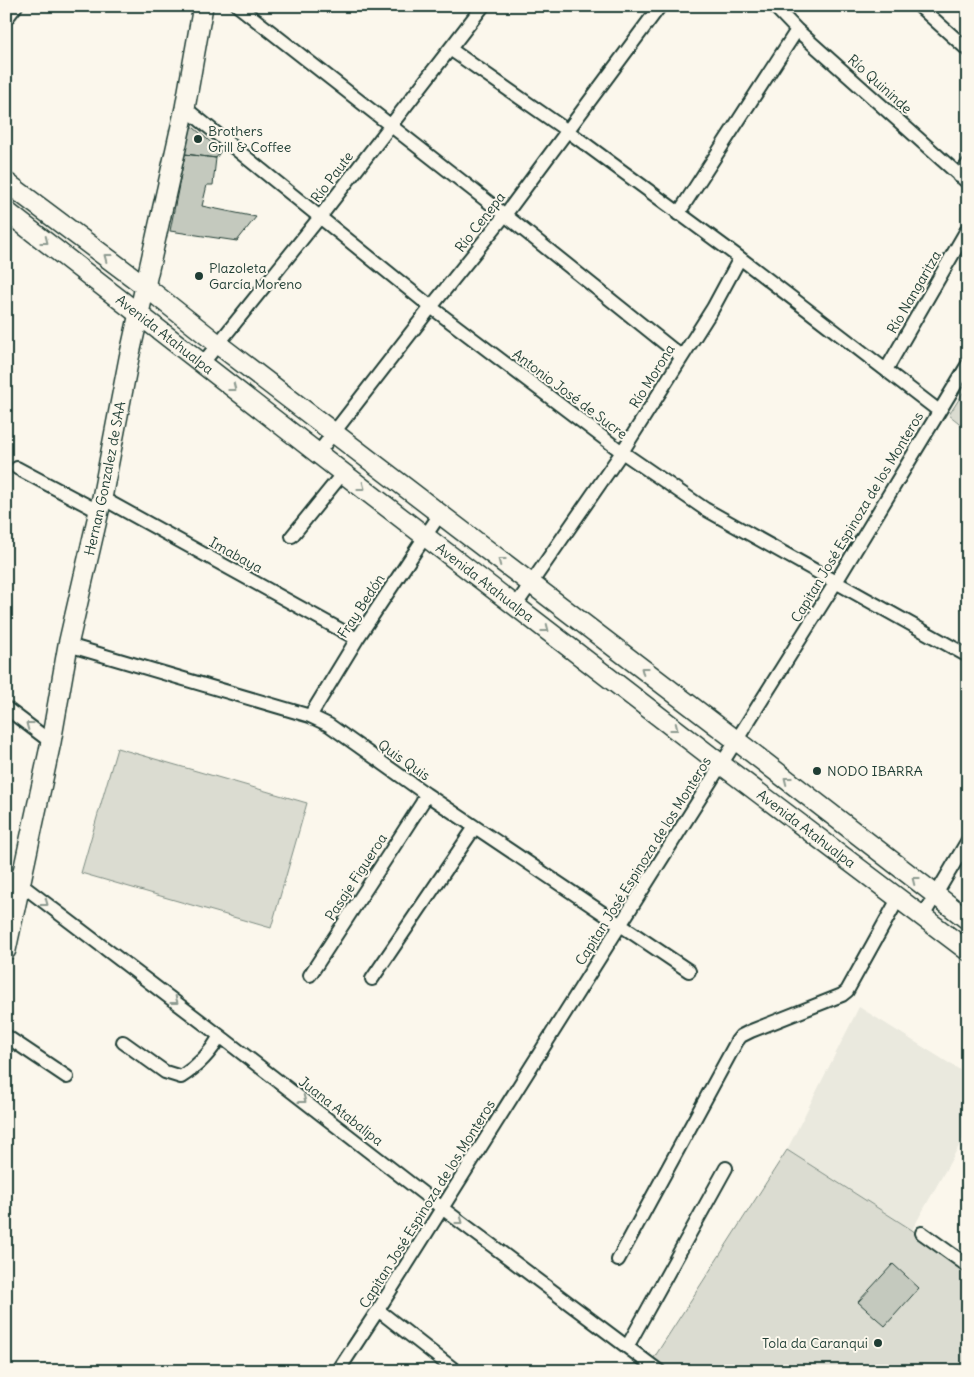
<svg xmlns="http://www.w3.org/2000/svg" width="974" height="1377" viewBox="0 0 974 1377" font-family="Delius,sans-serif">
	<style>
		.built { fill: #eae9de }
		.green { fill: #dbdcd1; stroke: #7d8c82 }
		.building { fill: #c4c9be; stroke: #1f3d34 }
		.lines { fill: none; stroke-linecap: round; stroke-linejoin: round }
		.street-casing { stroke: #1f3d34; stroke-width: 16 }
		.secondary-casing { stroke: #1f3d34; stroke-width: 22 }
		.street { stroke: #fbf7ec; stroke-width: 12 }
		.secondary { stroke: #fbf7ec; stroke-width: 19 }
		.oneway { stroke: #8d9a90 }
		.poi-dot { fill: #1f3d34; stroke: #fbf7ec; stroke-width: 2 }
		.labels { text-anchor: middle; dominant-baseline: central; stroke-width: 4; stroke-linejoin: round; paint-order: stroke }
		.street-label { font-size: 14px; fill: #1f3d34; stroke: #fbf7ec }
		.poi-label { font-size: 14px; fill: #1f3d34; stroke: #fbf7ec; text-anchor: start }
	</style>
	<rect width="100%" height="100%" fill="#fbf7ec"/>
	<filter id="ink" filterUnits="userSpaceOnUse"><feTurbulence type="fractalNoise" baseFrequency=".02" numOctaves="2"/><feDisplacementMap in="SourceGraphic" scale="10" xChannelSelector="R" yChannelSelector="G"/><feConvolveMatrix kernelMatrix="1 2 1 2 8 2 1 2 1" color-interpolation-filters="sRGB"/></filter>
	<g filter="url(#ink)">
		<path class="built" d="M859,1007l109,68v55l-56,100 -125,-80z"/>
		<path class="green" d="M968,385v45l-19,-15z
			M117,748l190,55 -36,125 -190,-55z
			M787,1150l125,80 56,43v98h-181l-11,-8 -7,8h-108l-11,-7z"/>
		<path class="building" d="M191,127h2l28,24 -5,7 -31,-4z
			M185,154l31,4 -3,27h-6l-5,21 54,11 -19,24 -67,-10z
			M893,1264l26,24 -34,38 -27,-24z"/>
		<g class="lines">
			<defs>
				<path id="street" d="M238,6l267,209 177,142
					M774,6l23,24 171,153
					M919,6l49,44
					M6,19l10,-13
					M450,49l119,83 171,126 199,153
					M185,108l246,199 191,145 83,57 263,147
					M959,176l9,-12
					M678,214l119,-184
					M202,364l118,-147 163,-211
					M886,370l82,-142
					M318,453l113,-146 74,-92 155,-209
					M17,468l81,43
					M102,498l255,141
					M292,536l51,-63
					M516,605l106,-153 91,-144 27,-50
					M68,645l242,71 19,9 97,69 263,177
					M6,708l45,34
					M310,716l47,-77 83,-125
					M6,873l214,163 222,172 217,163
					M922,918l46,-78
					M310,975l90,-138 22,-34 4,-9
					M372,979l103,-152
					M6,1036l61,41
					M123,1042l42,30 16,5c17,-11 29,-23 39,-41
					M922,1233l46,33
					M618,1260l119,-219 4,-5 10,-5 91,-36 5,-4 51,-92
					M378,1310l78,61
					M627,1347l99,-179
					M338,1371l40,-61 458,-728 132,-218"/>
				<g id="secondary">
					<path d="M6,182l140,105 73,58 518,396 231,179"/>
					<path id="s1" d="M6,211l337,262 379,292 246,186"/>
					<path id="s2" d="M6,950l45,-208 17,-97 34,-147 27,-140 56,-250 18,-102"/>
				</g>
			</defs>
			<use href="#street" class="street-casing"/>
			<use href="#secondary" class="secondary-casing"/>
			<use href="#street" class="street"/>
			<use href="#secondary" class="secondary"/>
		</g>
		<defs><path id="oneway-chevron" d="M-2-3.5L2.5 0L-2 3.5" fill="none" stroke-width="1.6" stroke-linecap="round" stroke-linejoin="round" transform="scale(1.25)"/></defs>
		<g class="oneway">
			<use href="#oneway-chevron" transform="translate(45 241) rotate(38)"/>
			<use href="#oneway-chevron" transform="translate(107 257) rotate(-143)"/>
			<use href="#oneway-chevron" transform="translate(233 388) rotate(38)"/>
			<use href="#oneway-chevron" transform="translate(362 487) rotate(37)"/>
			<use href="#oneway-chevron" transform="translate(501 561) rotate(-142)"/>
			<use href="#oneway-chevron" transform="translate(546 629) rotate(38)"/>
			<use href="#oneway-chevron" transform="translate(644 670) rotate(-143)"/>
			<use href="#oneway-chevron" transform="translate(29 725) rotate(-143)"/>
			<use href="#oneway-chevron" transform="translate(675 728) rotate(38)"/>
			<use href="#oneway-chevron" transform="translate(787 780) rotate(-142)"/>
			<use href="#oneway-chevron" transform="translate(915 880) rotate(-142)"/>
			<use href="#oneway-chevron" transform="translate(45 903) rotate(37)"/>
			<use href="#oneway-chevron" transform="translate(175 1001) rotate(37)"/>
			<use href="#oneway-chevron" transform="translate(303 1100) rotate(38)"/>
			<use href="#oneway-chevron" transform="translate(460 1221) rotate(37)"/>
		</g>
	</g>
	<g class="poi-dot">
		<circle cx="198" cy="139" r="5"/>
		<circle cx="199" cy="276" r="5"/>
		<circle cx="817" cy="771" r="5"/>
		<circle cx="878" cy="1343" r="5"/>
	</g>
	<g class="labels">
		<g class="street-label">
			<text transform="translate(880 84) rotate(42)">Río Quininde</text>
			<text transform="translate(332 177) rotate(-53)">Río Paute</text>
			<text transform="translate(480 222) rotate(-52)">Río Cenepa</text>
			<text transform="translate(914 292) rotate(-60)">Río Nangaritza</text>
			<text stroke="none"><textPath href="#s1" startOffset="201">Avenida Atahualpa</textPath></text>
			<text transform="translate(652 376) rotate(-58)">Río Morona</text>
			<text transform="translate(570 394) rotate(37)">Antonio José de Sucre</text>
			<text stroke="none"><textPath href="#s2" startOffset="482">Hernan Gonzalez de SAA</textPath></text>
			<text transform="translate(857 517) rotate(-59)">Capitan José Espinoza de los Monteros</text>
			<text transform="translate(236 555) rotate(29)">Imabaya</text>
			<text stroke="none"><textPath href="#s1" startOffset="606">Avenida Atahualpa</textPath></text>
			<text transform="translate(361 606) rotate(-57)">Fray Bedón</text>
			<text transform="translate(404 760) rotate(35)">Quis Quis</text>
			<text stroke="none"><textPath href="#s1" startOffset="1011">Avenida Atahualpa</textPath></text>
			<text transform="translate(643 861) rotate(-58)">Capitan José Espinoza de los Monteros</text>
			<text transform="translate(356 877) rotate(-57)">Pasaje Figueroa</text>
			<text transform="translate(341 1111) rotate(38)">Juana Atabalipa</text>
			<text transform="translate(427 1204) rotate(-58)">Capitan José Espinoza de los Monteros</text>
		</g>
		<g class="poi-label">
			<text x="208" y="131">Brothers<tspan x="208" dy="16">Grill &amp; Coffee</tspan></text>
			<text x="209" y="268">Plazoleta<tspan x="209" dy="16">García Moreno</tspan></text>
			<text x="827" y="771">NODO IBARRA</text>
			<text x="868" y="1343" text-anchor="end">Tola da Caranqui</text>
		</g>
	</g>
	<rect width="974" height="1377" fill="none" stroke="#fbf7ec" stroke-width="25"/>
	<rect x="12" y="12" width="949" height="1352" fill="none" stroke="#1f3d34" stroke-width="2" filter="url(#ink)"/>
</svg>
